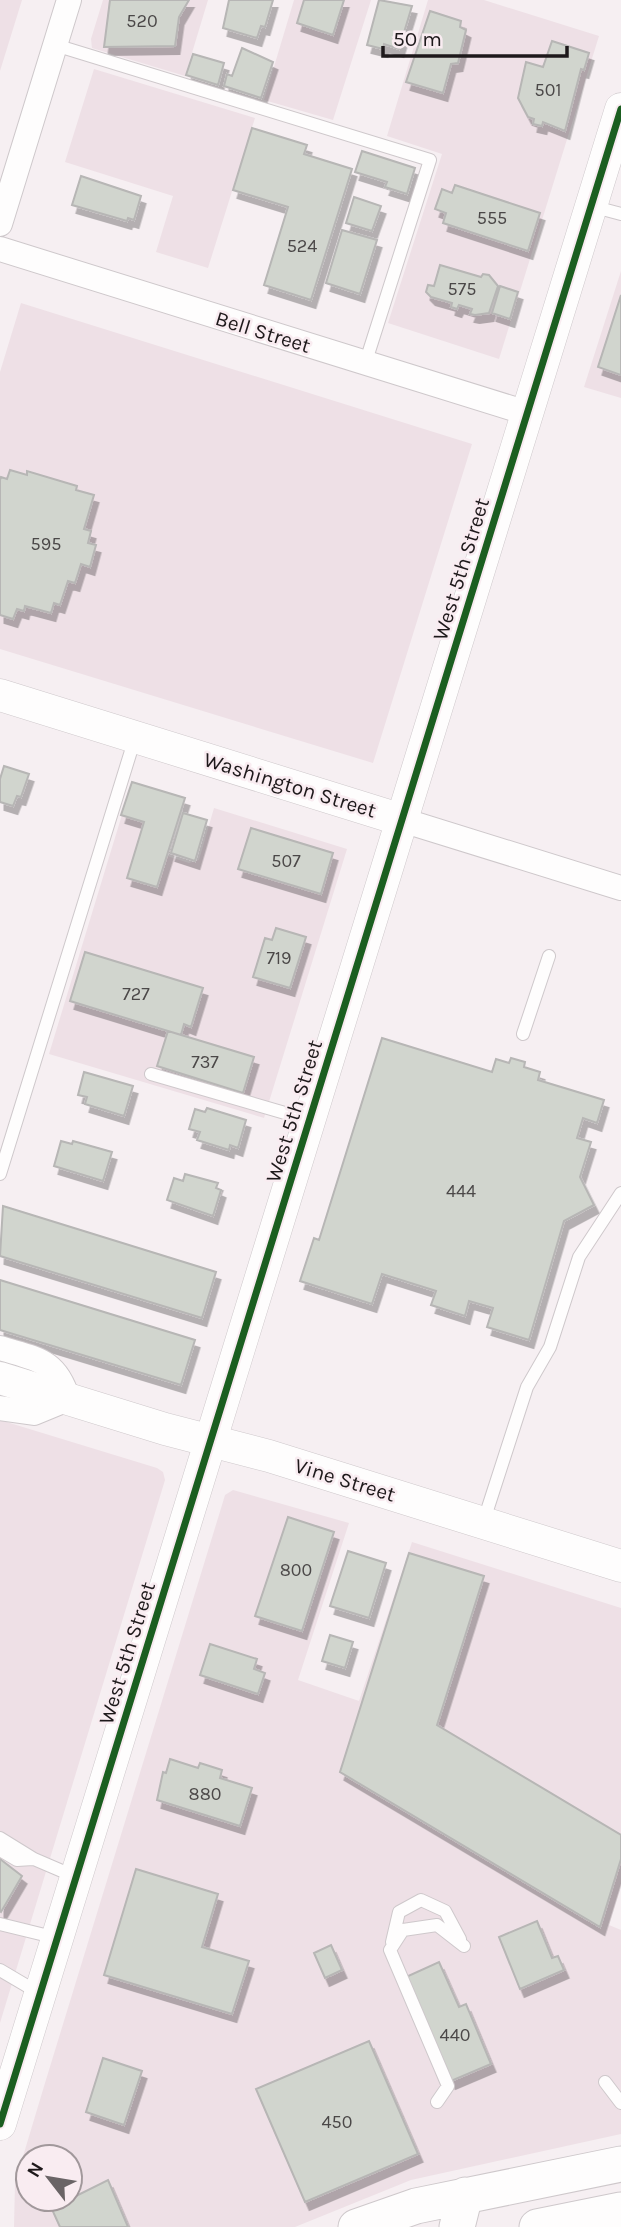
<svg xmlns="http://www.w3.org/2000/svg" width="621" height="2227" viewBox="0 0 621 2227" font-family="Karla,sans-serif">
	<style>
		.built { fill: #eee0e6; fill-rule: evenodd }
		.building { fill: #d1d5ce; stroke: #b7b6b5; stroke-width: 2; filter: url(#shadow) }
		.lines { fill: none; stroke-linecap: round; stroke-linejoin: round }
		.service-casing { stroke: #cec8cb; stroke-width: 14 }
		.minor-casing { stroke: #cec8cb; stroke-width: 26 }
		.tertiary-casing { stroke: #cec8cb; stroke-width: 33 }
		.secondary-casing { stroke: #cec8cb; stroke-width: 37 }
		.service { stroke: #fefdfd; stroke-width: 12 }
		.minor { stroke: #fefdfd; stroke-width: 24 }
		.tertiary { stroke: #fefdfd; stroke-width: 32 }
		.secondary { stroke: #fefdfd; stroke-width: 35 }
		.cycleway-casing { stroke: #f9ecf1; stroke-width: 11 }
		.cycleway { stroke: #1b5e20; stroke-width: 7 }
		.labels { text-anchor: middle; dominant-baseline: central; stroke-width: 5; stroke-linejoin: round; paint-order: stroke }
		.number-label { font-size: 18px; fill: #4b4848 }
		.street-label { font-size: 21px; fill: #1e191b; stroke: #f9ecf1 }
	</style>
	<defs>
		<filter id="shadow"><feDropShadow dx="4.5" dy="8" stdDeviation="0" flood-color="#0004"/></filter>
	</defs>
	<rect width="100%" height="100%" fill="#f6eff2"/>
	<path class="built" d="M0,0h22l-22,71z
		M103,0h105l-23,76 -93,-28 -1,-9z
		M294,0h77l-38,120 -69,-20z
		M428,0h56l115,36 -100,323 -111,-36 54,-169 -55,-18z
		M94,69l161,49 -47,150 -52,-16 17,-56 -108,-34z
		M621,271v127l-37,-11z
		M21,303l451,141 -99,319 -373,-114v-277z
		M132,782l53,16 -18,58 22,7 10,-3 15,-52 133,41 -83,269 -215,-64z
		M0,1420l157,48 6,4 2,8 -165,543z
		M233,1490l116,33 -51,157 61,21 53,-159 209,66v277l-12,40 12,5v204l-210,46 -116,47h-281l1,-44 30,-100 177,-578 3,-10zM28,2157h42v42h-42z"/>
	<path class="building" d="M110,0h79l-10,17 -4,29 -71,1z
		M229,0h44l-8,27 -4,-1 -4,12 -34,-10z
		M304,0h40l-11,35 -36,-12z
		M379,0l33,6 -13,43 -15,-5 -1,5 -16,-4z
		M430,11l31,10 -1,6 6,3 -8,33 -7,1 -8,29 -37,-11z
		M552,41l37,12 -5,17 -3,-1 -16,62 -22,-9 -1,4 -9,-2 1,-5 -6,-2 -10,-19 8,-36 17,5z
		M242,48l31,14 -12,36 -37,-12 3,-12 5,2z
		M193,54l31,9 -6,22 -32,-10z
		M252,128l55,17 -3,9 48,15 -41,131 -47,-15 24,-78 -55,-17z
		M362,151l53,17 -8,26 -22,-7 2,-5 -32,-10z
		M81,176l60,20 -7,24 -6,-2 -1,3 -55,-16z
		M455,185l85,28 -12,38 -85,-28 3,-10 -11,-4 7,-20 10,4z
		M354,197l27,9 -9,25 -26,-8z
		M342,230l35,10 -17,54 -34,-11z
		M440,265l41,12 2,-3 6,1 9,11 -9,27 -14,2 -5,-1 2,-5 -13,-4 -2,4 -6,-2 1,-4 -21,-6 -5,-5 2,-7 6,1z
		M500,286l18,6 -8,27 -18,-6z
		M621,295v80l-23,-8z
		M10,470l17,5v-4l50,15 -1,4 18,5 -10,34 7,2 -3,12 8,2 -6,22 -9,-3 -6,19 -7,-2 -8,24 -6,-2 -3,10 -26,-7 -1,5 -7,-2 -4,10 -13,-4v-135l1,-3 6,2z
		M4,766l25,8 -8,23 -4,-1 -4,10 -13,-4v-23z
		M132,782l53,16 -28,89 -30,-9 17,-56 -23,-7z
		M183,813l24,7 -12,41 -24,-8z
		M251,828l82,25 -12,41 -83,-25z
		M276,928l30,9 -16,51 -37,-11 12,-39 7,2z
		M85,952l118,36 -12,39 -7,-3 -3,11 -111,-34z
		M168,1031l86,26 -11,36 -86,-27z
		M382,1038l110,34 4,-13 13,4 2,-5 14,4 -1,5 16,5 -2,8 66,20 -7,23 -14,-5 -6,20 14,4 -11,35 14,28 -30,16 -35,119 -42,-13 6,-19 -24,-7 -4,15 -34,-11 5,-14 -54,-17 -10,30 -72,-23 14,-43 5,2z
		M84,1072l49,14 -9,30 -39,-12 2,-7 -9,-2z
		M207,1108l39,12 -8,28 -8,-3 -1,5 -32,-10 3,-8 -11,-3 6,-20 10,3z
		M61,1141l11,3 1,-3 39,11 -9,29 -49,-15z
		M185,1174l33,9 -2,5 5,2 -8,26 -46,-16 7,-22 9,3z
		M3,1206l213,66 -14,46 -202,-62z
		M0,1280l195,60 -14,45 -181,-55z
		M288,1517l46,15 -32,99 -47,-15z
		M348,1551l38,12 -17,55 -39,-12z
		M409,1553l75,23 -47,149 184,110v24l-21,68 -260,-155z
		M330,1635l23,7 -8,26 -23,-7z
		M210,1644l47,15 -3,10 11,4 -7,21 -58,-19z
		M170,1759l28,9 2,-5 22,7 -2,8 32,10 -12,38 -83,-26 6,-28 3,1z
		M0,1859l22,17 -21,36 -1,-1z
		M136,1869l82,25 -16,53 47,14 -17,53 -128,-39z
		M537,1921l15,37 6,-2 6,14 -44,19 -21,-52z
		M331,1945l11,25 -17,8 -11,-25z
		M439,1962l20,45 7,-3 25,60 -40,17 -45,-104z
		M369,2041l49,113 -113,48 -49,-113z
		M103,2058l39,13 -18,54 -38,-13z
		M108,2180l20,47h-68l-10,-22 20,-6z"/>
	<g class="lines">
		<defs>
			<path id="service" d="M55,45l375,115 -65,204
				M591,206l30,8
				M523,1034l26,-78
				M151,1074l158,46
				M0,1174l135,-436
				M483,1523l44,-136 23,-40 29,-90 42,-64
				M0,1838l34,21 42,18
				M0,1850l17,10 16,-1
				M0,1924l57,14
				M392,1942l7,-30 22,-12 24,11 15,28
				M0,1970l39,23
				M605,2082l16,21
				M437,2102l11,-16 -58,-136 13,-20 34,-5 27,21"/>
			<path id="minor" d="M0,224l69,-224
				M0,249l527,164
				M402,820l219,68
				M0,1348c36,11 56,11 68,51l-34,14 -34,-5"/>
			<path id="tertiary" d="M0,695l402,125
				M0,1378l165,51 104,27 352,110
				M0,2124l621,-2015"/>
			<path id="secondary" d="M356,2227l60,-21 205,-42
				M457,2227l8,-32
				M537,2227l84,-17"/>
		</defs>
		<use href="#service" class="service-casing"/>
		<use href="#minor" class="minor-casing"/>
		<use href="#tertiary" class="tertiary-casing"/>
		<use href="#secondary" class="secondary-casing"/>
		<use href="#service" class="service"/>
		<use href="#minor" class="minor"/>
		<use href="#tertiary" class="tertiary"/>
		<use href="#secondary" class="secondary"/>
		<defs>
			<path id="cycleway" d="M0,2124l621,-2015"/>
		</defs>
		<use href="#cycleway" class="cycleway-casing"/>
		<use href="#cycleway" class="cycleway"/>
	</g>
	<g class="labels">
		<g class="number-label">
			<text x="142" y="21">520</text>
			<text x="548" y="90">501</text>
			<text x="492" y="218">555</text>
			<text x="302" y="246">524</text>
			<text x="462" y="289">575</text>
			<text x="46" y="544">595</text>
			<text x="286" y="861">507</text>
			<text x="279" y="958">719</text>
			<text x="136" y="994">727</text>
			<text x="205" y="1062">737</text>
			<text x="461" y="1191">444</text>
			<text x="296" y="1570">800</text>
			<text x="205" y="1794">880</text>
			<text x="455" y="2035">440</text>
			<text x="337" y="2122">450</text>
		</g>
		<g class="street-label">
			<text transform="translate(263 332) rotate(17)">Bell Street</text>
			<text transform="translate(461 569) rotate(-73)">West 5th Street</text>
			<text transform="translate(290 785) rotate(17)">Washington Street</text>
			<text transform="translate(294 1111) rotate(-73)">West 5th Street</text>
			<text transform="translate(345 1480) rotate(17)">Vine Street</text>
			<text transform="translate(127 1653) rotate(-73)">West 5th Street</text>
		</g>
	</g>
	<g transform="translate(49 2178) rotate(301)"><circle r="33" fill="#f9ecf1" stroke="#a1989b" stroke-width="2"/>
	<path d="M0-5L12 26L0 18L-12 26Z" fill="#6a6466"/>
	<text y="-10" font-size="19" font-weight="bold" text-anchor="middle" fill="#1e191b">N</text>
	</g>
	<path d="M383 46v10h184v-10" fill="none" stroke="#1e191b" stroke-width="3.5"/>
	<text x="393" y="46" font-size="21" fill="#1e191b" stroke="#f9ecf1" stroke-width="5" paint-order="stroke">50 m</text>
</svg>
